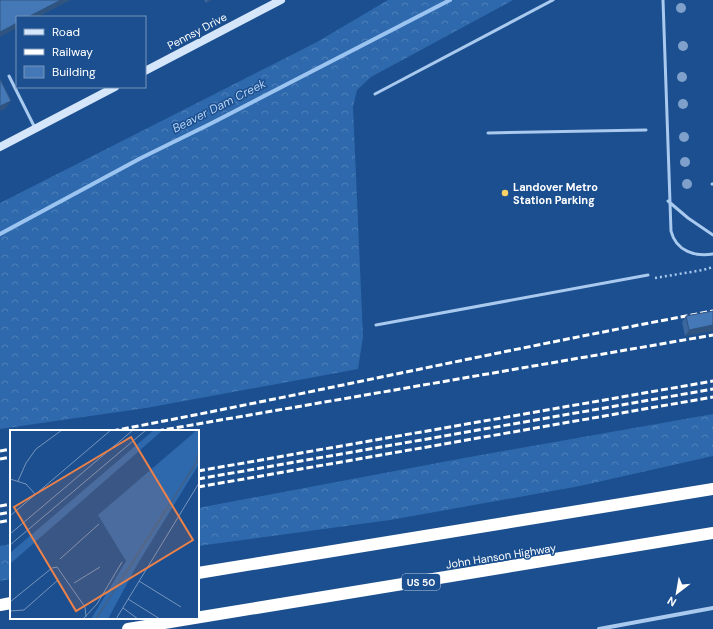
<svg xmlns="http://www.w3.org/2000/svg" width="713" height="629" viewBox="0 0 713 629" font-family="'DM Sans',sans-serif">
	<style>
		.forest { fill: url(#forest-crowns) }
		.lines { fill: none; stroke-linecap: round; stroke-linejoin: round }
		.stream { stroke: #9cc4f0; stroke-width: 4 }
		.path { stroke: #a9c9ee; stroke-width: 2.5; stroke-dasharray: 2 3; stroke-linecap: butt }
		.service { stroke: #a9c9ee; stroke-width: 3 }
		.minor { stroke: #a9c9ee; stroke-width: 4 }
		.secondary { stroke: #d6e6fa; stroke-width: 8 }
		.motorway { stroke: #fff; stroke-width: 12 }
		.rail { stroke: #fff; stroke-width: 3; stroke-dasharray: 7 3; stroke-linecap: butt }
		.tree { fill: #7ea0ca }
		.wall { fill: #3a679d }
		.shaded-wall { fill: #305480 }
		.building { fill: #4478b7; stroke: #305480 }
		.poi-dot { fill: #ffd166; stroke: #1b4f8f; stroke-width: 1.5 }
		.labels { text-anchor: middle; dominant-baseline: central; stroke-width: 3; stroke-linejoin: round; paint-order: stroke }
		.shield { fill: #1b4f8f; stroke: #bbcadd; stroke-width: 1 }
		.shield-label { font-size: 10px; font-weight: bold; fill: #fff }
		.street-label { font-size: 11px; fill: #fff; stroke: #1b4f8f }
		.poi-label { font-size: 11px; font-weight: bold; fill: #fff; stroke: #1b4f8f; text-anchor: start }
		.water-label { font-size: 12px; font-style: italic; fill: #b5d3f5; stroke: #1b4f8f }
		.inset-river { fill: none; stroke: #3c6290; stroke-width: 2 }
		.inset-road { fill: none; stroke: #7695bc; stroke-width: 1 }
		.view { fill: #ee8249; fill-opacity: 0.15; stroke: #ee8249; stroke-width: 2 }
		.inset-edge { fill: none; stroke: #fff; stroke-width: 2 }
	</style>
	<defs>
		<pattern id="forest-crowns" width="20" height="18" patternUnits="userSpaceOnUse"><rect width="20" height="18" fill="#2e69ad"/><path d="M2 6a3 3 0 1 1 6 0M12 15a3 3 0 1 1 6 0" fill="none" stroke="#4d80b9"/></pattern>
	</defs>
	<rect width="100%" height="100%" fill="#1b4f8f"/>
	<path class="forest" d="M388,0h125l-142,77 -14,13 -4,17 10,230 -5,32 -212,39 -146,21v-226l317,-161z
		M713,414v42l-133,30 -190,34 -192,26v-38l266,-50z
		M11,544v35l-11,2v-35z"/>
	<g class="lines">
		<path class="stream" d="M0,234l141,-76 71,-35 238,-123"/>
		<path class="path" d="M655,278l48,-8 10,-3"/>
		<path class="service" d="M663,0l8,231c5,20 24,26 42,23
			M9,76l26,52
			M375,94l178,-94
			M488,133l158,-3
			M712,184h1
			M668,201l20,17 25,17
			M376,325l272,-50"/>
		<path class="minor" d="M599,629l114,-21"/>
		<path class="secondary" d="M145,71l136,-71
			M0,147l115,-60"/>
		<path class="motorway" d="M198,573l515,-84
			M0,605l11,-2
			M128,629l585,-96"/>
		<path class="rail" d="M112,431c201,-38 400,-83 601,-120
			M157,431l556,-96
			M0,451l11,-2
			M0,459l11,-2
			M198,471l515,-90
			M198,479l515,-90
			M198,487l515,-90
			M0,506l11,-2
			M0,514l11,-2
			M0,522l11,-2"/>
	</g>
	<g class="tree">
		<circle cx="681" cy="8" r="5"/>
		<circle cx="683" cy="46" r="5"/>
		<circle cx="682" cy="77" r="5"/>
		<circle cx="683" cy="104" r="5"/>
		<circle cx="684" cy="137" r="5"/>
		<circle cx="685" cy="162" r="5"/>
		<circle cx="687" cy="184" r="5"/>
	</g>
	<path class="wall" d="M204,0h8l-6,3z
		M713,311l-28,25 -3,-14 4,-6z"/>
	<path class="shaded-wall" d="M61,0h10l-33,17h-10z
		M208,0h4l-6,3z
		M17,23v5l-17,9v-5z
		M11,101l-6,8 -5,2v-5z
		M713,325v6l-28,5 4,-6z"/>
	<path class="building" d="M0,0h61l-33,17h-11v6l-17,9z
		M0,79l11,22 -11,5z
		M713,311v14l-24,5 -3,-14z"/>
	<circle class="poi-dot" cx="505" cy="193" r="4"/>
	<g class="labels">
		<rect class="shield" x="402" y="574" width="38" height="16" rx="3"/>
		<g class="shield-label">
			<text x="421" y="582">US 50</text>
		</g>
		<g class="street-label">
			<text transform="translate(197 31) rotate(-28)">Pennsy Drive</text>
			<text transform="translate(501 556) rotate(-9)">John Hanson Highway</text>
		</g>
		<g class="poi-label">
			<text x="513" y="187">Landover Metro<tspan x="513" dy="13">Station Parking</tspan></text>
		</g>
		<g class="water-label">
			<text transform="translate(219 106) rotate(-27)">Beaver Dam Creek</text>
		</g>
	</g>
	<g transform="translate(10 430)">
		<rect width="189" height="189" fill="#1b4f8f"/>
		<path d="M144,0h9l-153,134v-11zM187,0h2v34l-62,101 -29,54h-17l35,-58 -28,-46z" fill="#2e69ad"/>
		<path class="inset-river" d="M86,189l100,-156 3,-12"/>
		<path class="inset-road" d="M0,49l16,5 9,10M8,51l8,-18 10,-14 26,-19M0,86l101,-86M0,104l123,-104M0,115l136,-115M50,129l39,-35M129,151l42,26M64,153l26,-16M118,169l32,20M0,172l42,-34 5,-1 28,40 1,10M113,178l15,11M0,181l14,-1 34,-30M73,189l14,-15 25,-42M106,189l83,-136"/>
		<path class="view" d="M121,7l62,103 -117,71 -62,-104z"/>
		<rect width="189" height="189" class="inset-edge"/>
	</g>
	<rect x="16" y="16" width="130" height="72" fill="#1b4f8f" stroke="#7695bc"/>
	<rect x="24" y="29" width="20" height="6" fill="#d6e6fa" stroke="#7695bc"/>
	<text x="52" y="36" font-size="12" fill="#ffffff">Road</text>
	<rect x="24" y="49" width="20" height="6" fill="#ffffff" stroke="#7695bc"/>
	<text x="52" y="56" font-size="12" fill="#ffffff">Railway</text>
	<rect x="24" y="66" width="20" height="12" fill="#4478b7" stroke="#7695bc"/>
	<text x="52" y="76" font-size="12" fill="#ffffff">Building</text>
	<g transform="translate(677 593) rotate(211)" stroke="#1b4f8f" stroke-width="3" paint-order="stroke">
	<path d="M0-3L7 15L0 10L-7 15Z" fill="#ffffff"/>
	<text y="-6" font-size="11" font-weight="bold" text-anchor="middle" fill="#ffffff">N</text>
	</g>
</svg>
